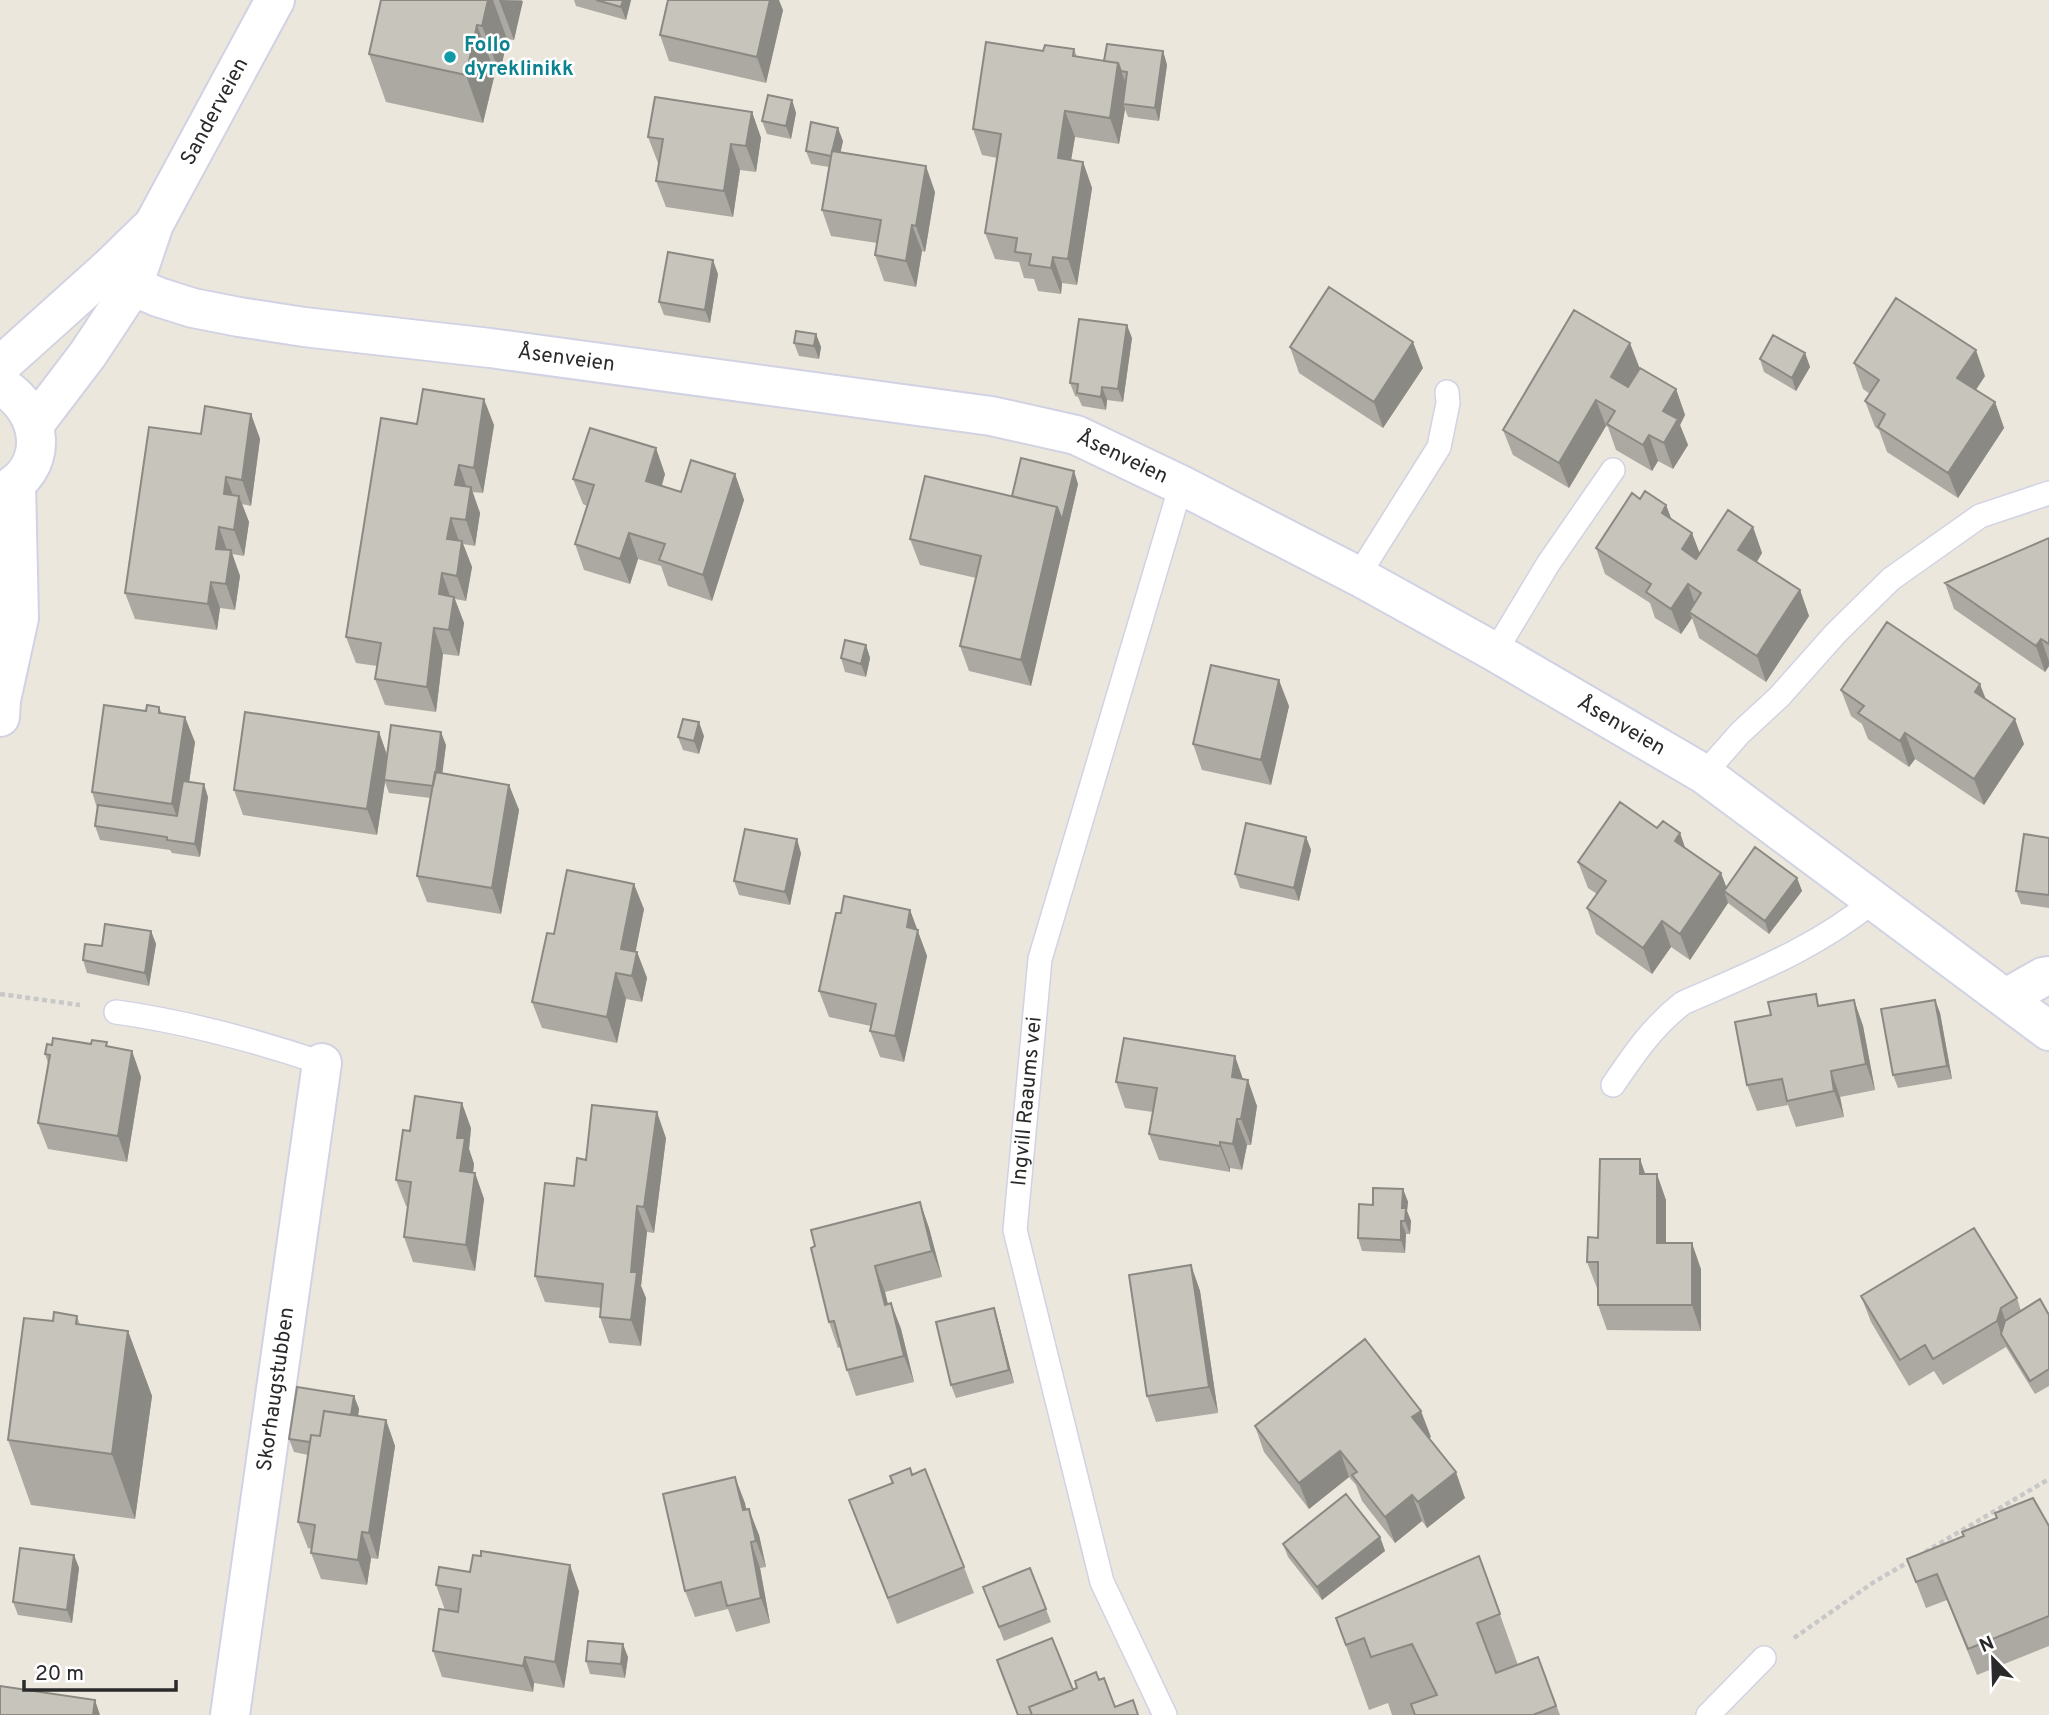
<svg xmlns="http://www.w3.org/2000/svg" width="2049" height="1715" viewBox="0 0 2049 1715" font-family="Overpass,sans-serif">
	<style>
		.lines { fill: none; stroke-linecap: round; stroke-linejoin: round }
		.service-casing { stroke: #d1d2e3; stroke-width: 26 }
		.minor-casing { stroke: #d1d2e3; stroke-width: 42 }
		.secondary-casing { stroke: #d1d2e3; stroke-width: 42 }
		.path { stroke: #c8c8c8; stroke-width: 4.5; stroke-dasharray: 5 3.5; stroke-linecap: butt }
		.service { stroke: #fff; stroke-width: 23 }
		.minor { stroke: #fff; stroke-width: 38 }
		.secondary { stroke: #fff; stroke-width: 38 }
		.wall { fill: #aba9a1 }
		.shaded-wall { fill: #8b8983 }
		.building { fill: #c7c4bb; stroke: #8b8983; stroke-width: 2 }
		.culture-dot { fill: #0f9aa8; stroke: #fff; stroke-width: 2.5 }
		.labels { text-anchor: middle; dominant-baseline: central; stroke-width: 5; stroke-linejoin: round; paint-order: stroke }
		.culture-label { font-size: 21px; font-weight: bold; fill: #0d838f; stroke: #fff; text-anchor: start }
		.street-label { font-size: 21px; fill: #2a2a2a; stroke: #fff }
	</style>
	<rect width="100%" height="100%" fill="#ece7dc"/>
	<g class="lines">
		<defs>
			<g id="service">
				<path d="M1358,576l81,-129 9,-44 -1,-11"/>
				<path d="M1495,652l53,-88 65,-94"/>
				<path d="M1704,774l36,-41 39,-36 57,-64 55,-54 89,-63 69,-23"/>
				<path d="M116,1012c71,10 138,28 206,51"/>
				<path d="M1613,1085c21,-31 40,-59 70,-82 66,-29 134,-55 190,-102"/>
				<path id="s1" d="M1165,1715l-63,-133 -87,-352 25,-271 141,-474"/>
				<path d="M1708,1715l56,-57"/>
			</g>
			<g id="minor">
				<path id="s2" d="M108,269l25,17 25,11 35,11 46,9 65,10 186,21 501,68 85,19 105,50 177,91 137,76 209,122 345,257"/>
				<path d="M2006,998l37,-21 6,-1"/>
				<path id="s3" d="M230,1715l92,-652"/>
			</g>
			<g id="secondary">
				<path d="M0,366l108,-97 40,-39"/>
				<path d="M0,385c45,26 51,85 0,108"/>
				<path id="s4" d="M34,425l54,-71 45,-68 21,-62 121,-224"/>
				<path d="M0,717l1,-17 18,-82 -3,-135"/>
			</g>
		</defs>
		<use href="#service" class="service-casing"/>
		<use href="#minor" class="minor-casing"/>
		<use href="#secondary" class="secondary-casing"/>
		<path class="path" d="M0,994l80,11
			M1925,1552l124,-73
			M1794,1638l80,-56 38,-22"/>
		<use href="#service" class="service"/>
		<use href="#minor" class="minor"/>
		<use href="#secondary" class="secondary"/>
	</g>
	<path class="wall" d="M381,0h141l-8,40 -7,-1 -7,35 -5,-1 -12,50 -97,-21 -17,-48z
		M574,0h57l-5,20 -50,-14z
		M783,10l-17,73 -97,-22 -9,-26z
		M1074,49l3,8 27,4 59,-10 4,14 -8,56 -31,-4 -3,-8 -6,35 -44,-7 -4,23 12,2 9,26 -15,97 -15,-2 -1,11 -23,-3 -4,-12 -10,-1 -5,-16 -24,-3 -10,-26 12,-75 -15,-3 -9,-26 70,-78z
		M792,100l4,13 -5,26 -24,-5 -5,-13z
		M752,112l9,26 -5,34 -16,-2 -7,47 -67,-10 -10,-26 3,-18h-1l-10,-26z
		M843,141l-3,12 95,39 -10,60 -3,-1 -6,36 -32,-6 -9,-26 2,-12 -46,-7 -9,-26 7,-43 -18,-3 -5,-13z
		M718,274l-8,49 -46,-8 -5,-13z
		M816,334l5,13 -2,12 -20,-3 -5,-13z
		M1132,338l-9,64 -16,-2 -1,10 -24,-4 -4,-9 -3,-1 -5,-13z
		M1290,347l133,21 -40,60 -84,-55z
		M1805,353l5,14 -14,24 -32,-19 -4,-13z
		M1854,363l131,13 -9,14 19,12 9,26 -46,70 -71,-46 -8,-22 -4,-3 -10,-26 5,-7 -7,-5z
		M1640,368l36,21 9,26 -5,10 8,20 -15,24 -15,-8 -6,10 -36,-21 -8,-23 -2,-1 -37,62 -56,-33 -10,-25z
		M251,414l9,25 -9,67 -9,-2 7,18 -5,34 -12,-2 8,22 -5,34 -15,-2 -3,22 -82,-11 -10,-26 76,-159z
		M417,424l77,1 -11,68 -11,-1 8,21 -5,33 -12,-2 9,23 -6,34 -11,-2 9,24 -5,33 -16,-2 -7,58 -51,-7 -10,-26 2,-13 -21,-3 -10,-26z
		M665,474l-3,12 19,6 54,-18 9,26 -32,101 -44,-15 -7,-20 -23,-7 -8,25 -46,-14 -9,-26 12,-38 -4,-2 -10,-25z
		M1078,484l-47,202 -62,-15 -9,-25 16,-68 -56,-13 -10,-26 102,-43z
		M1640,499l26,6 5,14 29,34 53,-26 9,26 -5,9 43,28 9,26 -43,66 -67,-44 -7,-20 -11,16 -26,-16 -5,-15 -45,-29 -9,-26z
		M2049,538v128l-4,6 -91,-63 -9,-26z
		M866,645l4,13 -4,19 -21,-5 -4,-14z
		M1841,690l145,9 38,45 -40,61 -69,-46 -6,8 -41,-28 -6,-15 -11,-8z
		M1289,706l-18,79 -69,-15 -9,-26z
		M159,707l3,7 33,28 -6,40 19,15 -8,60 -28,-4 -2,-3 -70,-10 -5,-14 2,-18 -5,-16 54,-81z
		M379,732l8,23 59,-10 -4,28 67,12 10,25 -18,104 -74,-12 -10,-26 14,-78 -42,-5 -4,-11 -8,53 -134,-20 -9,-25z
		M704,736l-5,18 -16,-4 -5,-13z
		M1657,828l23,5 5,15 36,25 5,14 71,-9 5,13 -33,43 -41,-31 -38,57 -19,-13 -19,27 -56,-40 -9,-26 10,-14 -9,-6 -10,-26z
		M1306,837l5,13 -12,51 -59,-13 -5,-14z
		M2049,838v70l-28,-4 -5,-13z
		M801,853l-11,52 -51,-10 -5,-14z
		M644,909l-9,43h2l10,26 -5,24 -16,-3 -9,44 -75,-15 -10,-26 22,-68z
		M910,910l17,46 -23,106 -24,-5 -10,-26 1,-5 -42,-9 -10,-26 22,-78z
		M151,931l5,13 -7,42 -62,-13 -4,-13 19,-14z
		M1854,1000l9,26 12,64 -35,7 4,20 -48,10 -8,-22 -31,6 -10,-26 73,-80z
		M1935,1000l5,13 12,66 -54,9 -5,-13z
		M52,1045l57,2 23,4 9,26 -14,85 -79,-13 -10,-26 10,-60 -3,-9z
		M1243,1079l14,27 -6,39h-4l-5,25 -12,-2v4l-71,-12 -10,-26 4,-22 -28,-4 -9,-26z
		M471,1128l-2,21 5,15 -1,9h2l9,26 -9,72 -62,-9 -9,-25 4,-31h-2l-10,-26 14,-49z
		M666,1138l-12,95 -7,-1 -6,54 5,12 -5,48 -32,-3 -9,-26 1,-9 -56,-6 -10,-26 51,-116z
		M1640,1159l5,15 21,26v43l35,26v62l-94,-1 -9,-25v-17h-1l-10,-26 11,-24z
		M1403,1189l5,13 -1,9 4,10 -1,13h-4l-1,19 -43,-2 -4,-13 15,-33z
		M920,1202l9,26 13,49 -57,15 3,12 3,-1 10,26 13,53 -58,14 -9,-26 -6,-23 -3,1 -9,-26z
		M1191,1265l9,26 18,122 -62,9 -9,-26z
		M1861,1296l156,2 4,13 28,4v71l-14,8 -29,-47 -63,38 -9,-14 -25,15 -38,-64z
		M994,1308l4,13 16,62 -58,15 -5,-13z
		M77,1316l3,9 48,6 24,65 -17,123 -104,-14 -23,-65 45,-119z
		M354,1396l5,13 -1,7 28,4 9,26 -17,113 -7,-1 -4,27 -46,-6 -10,-26 1,-4 -4,-1 -10,-26 10,-67 -14,-3 -5,-13z
		M1255,1426l176,11 -2,1 36,60 -38,30 -5,-7 -27,22 -33,-42 -6,-16 -7,-8 -40,32 -45,-57z
		M912,1475l52,92 10,26 -77,31 -48,-124z
		M735,1477l11,32 13,26 7,32 -6,1 10,55 -34,9 -8,-23 -33,8 -10,-26z
		M2049,1526v120l-72,29 -30,-75 -21,8 -19,-49z
		M1380,1537l5,14 -63,49 -34,-43 -5,-13z
		M74,1555l5,13 -7,55 -54,-8 -5,-13z
		M1479,1556l39,109 20,-8 22,58h-168l-4,-12 -19,7 -33,-92z
		M436,1585l143,6 -15,97 -30,-5 -1,9 -91,-15 -9,-26 12,-41z
		M983,1587l63,22 5,13 -47,19z
		M628,1657l-3,21 -35,-4 -4,-13z"/>
	<path class="shaded-wall" d="M488,0h5l14,39 -7,35 -18,-48z
		M499,0l24,1 -9,39z
		M623,0h8l-5,20 -5,-13z
		M770,0h9l4,10 -17,73 -9,-26z
		M477,25l18,48 -12,50 -17,-48z
		M1163,51l4,14 -8,56 -4,-13z
		M1118,63l10,26 -5,15 2,5 -6,35 -9,-26z
		M792,100l4,13 -5,26 -5,-13z
		M1065,111l10,26 -8,47 -9,-26z
		M752,112l9,26 -5,34 -10,-26z
		M838,128l5,13 -6,28 -5,-13z
		M731,144l9,26 -7,47 -9,-26z
		M1083,162l9,26 -15,97 -9,-26z
		M926,166l9,26 -10,60 -9,-26z
		M912,225l10,26 -6,36 -10,-26z
		M1053,257l9,26 -1,11 -10,-26z
		M713,260l5,14 -8,49 -5,-13z
		M1127,325l5,13 -9,64 -5,-13z
		M816,334l5,13 -2,12 -5,-13z
		M1413,342l10,26 -40,60 -9,-26z
		M1630,343l10,26 -20,33 -9,-25z
		M1976,350l9,26 -19,28 -9,-26z
		M1805,353l5,14 -14,24 -4,-13z
		M1102,387l5,13 -1,10 -5,-13z
		M1676,389l9,26 -5,10 8,20 -15,24 -9,-26 -1,-32z
		M484,399l10,26 -11,68 -9,-25z
		M1596,400l10,26 -37,62 -10,-25z
		M1995,402l9,26 -46,70 -10,-25z
		M251,414l9,25 -9,67 -9,-26z
		M1649,435l9,26 -6,10 -9,-26z
		M656,448l9,26 -10,33 -9,-26z
		M459,465l9,26 -13,-6z
		M1074,471l4,13 -47,202 -10,-26 36,-153z
		M735,474l9,26 -32,101 -9,-26z
		M226,477l10,26 -12,-9z
		M471,487l9,26 -5,33 -9,-26z
		M239,496l10,26 -5,34 -10,-26z
		M1666,505l10,26 -14,-18z
		M451,518l9,26 -13,-5z
		M219,527l9,26 -12,-4z
		M1753,527l9,26 -14,23 -10,-26z
		M629,533l9,26 -8,25 -10,-25z
		M1692,533l10,26 -11,16 -9,-26z
		M462,541l10,26 -6,34 -9,-25z
		M231,550l9,26 -5,34 -9,-26z
		M442,573l9,26 -12,-5z
		M211,582l9,26 -3,22 -9,-26z
		M1688,584l9,26 -8,2 3,6 -11,16 -10,-25z
		M1800,590l9,26 -43,66 -9,-26z
		M454,597l10,26 -5,33 -10,-26z
		M434,628l9,26 -7,58 -9,-25z
		M2041,639l8,22v5l-4,6 -9,-26z
		M866,645l4,13 -4,19 -5,-13z
		M1279,680l10,26 -18,79 -10,-25z
		M1980,684l10,26 -15,-18z
		M185,717l10,25 -13,88 -10,-26z
		M2015,719l9,25 -40,61 -10,-26z
		M699,722l5,14 -5,18 -5,-13z
		M379,732l9,26 -4,22 1,2 -8,53 -10,-26z
		M441,732l5,13 -7,54 -5,-13z
		M1905,733l10,26 -6,8 -9,-26z
		M204,784l4,13 -8,60 -5,-13z
		M509,785l10,25 -18,104 -9,-26z
		M1680,833l9,26 -14,-18z
		M1306,837l5,13 -12,51 -5,-13z
		M797,839l4,14 -11,52 -5,-13z
		M1721,873l8,21 -5,-3 4,12 -38,57 -10,-26z
		M1797,878l5,13 -33,43 -4,-13z
		M634,884l10,25 -13,66 -10,-26z
		M910,910l17,46 -23,106 -9,-26 12,-109z
		M1662,921l9,26 -19,27 -9,-26z
		M151,931l5,13 -7,42 -4,-13z
		M637,952l10,26 -5,24 -10,-26z
		M616,973l10,26 -9,44 -10,-26z
		M1854,1000l9,26 12,64 -9,-26z
		M1935,1000l5,13 12,66 -5,-13z
		M132,1051l9,26 -14,85 -9,-26z
		M1235,1056l9,26 -12,-5z
		M1831,1071l9,26 4,20 -10,-26z
		M1248,1080l9,26 -6,39 -10,-26z
		M462,1103l9,25 -2,21 5,15 -4,33 -10,-26 -3,-33z
		M657,1112l9,26 -12,95 -10,-26z
		M1237,1119l10,26 -5,25 -9,-26z
		M1220,1142l10,26v4l-10,-26z
		M1640,1159l9,26 -9,-11z
		M475,1173l9,26 -9,72 -9,-26z
		M1657,1174l9,26v69l-9,-26z
		M1403,1189l5,13 -1,9 4,10 -1,13 -5,-13 -3,-13z
		M920,1202l9,26 13,49 -10,-26z
		M637,1206l10,26 -6,54 5,12 -5,48 -10,-26v-48z
		M1401,1221l5,13 -1,19 -4,-13z
		M1692,1243l9,26v62l-9,-26z
		M1191,1265l9,26 18,122 -9,-26z
		M875,1266l10,26 9,39 -9,-26z
		M891,1303l10,26 13,53 -10,-26z
		M994,1308l4,13 16,62 -5,-13z
		M2001,1308l9,26h-9l-4,-13z
		M128,1331l24,65 -17,123 -23,-65z
		M354,1396l5,13 -4,27 -5,-14z
		M1421,1411l10,26 -9,6 -10,-26z
		M386,1420l9,26 -17,113 -9,-26z
		M1340,1451l9,26 -40,32 -10,-26z
		M1456,1472l9,26 -38,30 -9,-26z
		M735,1477l10,26 7,33 -9,-26z
		M1412,1495l10,26 -27,22 -10,-26z
		M749,1509l10,26 7,32 -10,-26z
		M362,1532l9,26 -4,27 -9,-25z
		M1380,1537l5,14 -63,49 -5,-13z
		M751,1542l9,26 10,55 -9,-25z
		M74,1555l5,13 -7,55 -5,-13z
		M570,1565l9,26 -15,97 -9,-26z
		M623,1644l5,13 -3,21 -4,-14z
		M525,1657l9,26 -1,9 -10,-26z
		M95,1700l5,15h-7z"/>
	<path class="building" d="M381,0h107l-6,26 -5,-1 -11,50 -97,-21z
		M596,0h27l-2,7z
		M668,0h102l-13,57 -97,-22z
		M986,42l57,9 2,-6 29,4 -1,7 45,7 -8,55 -45,-7 -7,47 25,4 -15,97 -15,-2 -2,11 -22,-3 2,-11 -16,-2 2,-14 -32,-5 16,-99 -28,-5z
		M1107,44l56,7 -8,57 -32,-4 4,-32 -6,-1 -3,-8 -14,-2z
		M768,95l24,5 -6,26 -24,-5z
		M655,97l97,15 -6,34 -15,-2 -7,47 -68,-10 7,-42 -15,-2z
		M811,122l27,6 -7,28 -25,-5z
		M832,151l94,15 -10,60 -4,-1 -6,36 -31,-6 6,-35 -59,-10z
		M668,252l45,8 -8,50 -46,-8z
		M1329,287l84,55 -39,60 -84,-55z
		M1896,298l80,52 -19,28 38,24 -47,71 -70,-46 7,-13 -20,-13 14,-21 -25,-17z
		M1574,310l56,33 -19,34 17,10 12,-19 36,21 -13,22 15,8 -14,24 -15,-8 -6,10 -36,-21 8,-13 -19,-11 -37,63 -56,-33z
		M1079,319l48,6 -9,64 -16,-2 -1,10 -24,-4 1,-9 -8,-1z
		M796,331l20,3 -2,12 -20,-3z
		M1773,335l32,18 -13,25 -32,-19z
		M423,389l61,10 -10,69 -15,-3 -4,20 16,2 -5,33 -15,-2 -4,21 15,2 -5,35 -15,-3 -3,21 15,3 -5,33 -15,-2 -7,59 -52,-8 6,-36 -35,-6 35,-219 36,6z
		M205,406l46,8 -9,66 -16,-3 -2,17 15,2 -5,34 -15,-3 -3,22 15,1 -5,34 -15,-2 -3,22 -83,-11 24,-166 52,7z
		M590,428l66,20 -10,33 35,11 10,-32 44,14 -32,101 -44,-15 6,-16 -36,-11 -9,26 -45,-15 19,-59 -21,-6z
		M1021,458l53,13 -12,49 -5,-13 -45,-11z
		M925,476l132,31 -36,153 -61,-14 21,-90 -71,-17z
		M1645,491l21,14 -4,8 30,20 -10,16 14,10 32,-49 25,17 -15,23 62,40 -43,66 -68,-44 12,-19 -13,-9 -17,25 -25,-17 5,-8 -55,-36 36,-55 8,6z
		M2049,538v106l-8,-5 -5,7 -91,-63z
		M1887,622l93,62 -5,8 40,27 -41,60 -69,-46 -5,8 -42,-28 6,-7 -23,-16z
		M845,640l21,5 -5,19 -20,-6z
		M1211,665l68,15 -18,80 -68,-16z
		M104,705l42,6 1,-6 12,2v6l26,4 -13,87 -80,-12z
		M245,712l134,20 -12,77 -133,-19z
		M683,719l16,3 -5,19 -16,-4z
		M391,725l50,7 -5,40 -3,14 -49,-6z
		M435,772l74,13 -17,103 -75,-12z
		M183,781l21,3 -9,60 -28,-4v-3l-72,-11 3,-21 79,11z
		M1620,802l37,26 6,-7 17,12 -5,8 46,32 -41,61 -18,-13 -19,27 -56,-40 19,-27 -28,-19z
		M1246,823l60,14 -12,51 -59,-14z
		M745,829l52,10 -12,53 -51,-11z
		M2024,834l25,4v57l-33,-4z
		M1755,847l42,31 -32,43 -41,-30z
		M567,870l67,14 -13,65 16,3 -5,24 -16,-3 -9,44 -75,-15 15,-69 7,1z
		M844,896l66,14 -3,17 11,3 -23,106 -25,-5 6,-27 -57,-13 17,-78h5z
		M105,924l46,7 -6,42 -62,-13 2,-16 17,2z
		M1816,994l2,12 36,-6 12,64 -35,7 3,20 -47,10 -5,-22 -35,6 -12,-63 36,-7 -3,-13z
		M1935,1000l12,66 -54,9 -12,-66z
		M53,1038l38,6 1,-4 15,2 -1,4 26,5 -14,85 -80,-13 12,-68 -5,-1 2,-10 5,1z
		M1124,1038l111,18 -3,21 16,3 -7,39h-4l-4,25 -13,-2v4l-71,-12 8,-46 -41,-6z
		M415,1096l47,7 -5,35h8l-5,33 15,2 -9,72 -62,-8 7,-55 -15,-2 7,-50 7,1z
		M592,1105l65,7 -13,95 -7,-1 -6,66h6l-6,48 -31,-3 3,-33 -68,-8 10,-93 29,3 3,-28 9,2z
		M1600,1159h40v15h17v69h35v62h-94v-43h-11l1,-25 10,1z
		M1373,1188l30,1 -1,19h4l-1,13h-4v19l-43,-2 1,-34 14,1z
		M920,1202l12,49 -57,15 10,39 6,-2 13,53 -57,14 -13,-49 -5,1 -18,-74 4,-2 -4,-16z
		M1974,1228l43,70 -16,10 -4,13 -64,38 -8,-14 -25,15 -39,-64z
		M1191,1265l18,122 -62,9 -18,-121z
		M2040,1299l9,16v54l-19,12 -29,-47 4,-13z
		M994,1308l15,62 -58,15 -15,-63z
		M54,1312l23,4 -1,8 52,7 -16,123 -104,-14 16,-122 29,3z
		M1365,1339l56,72 -9,6 44,55 -38,30 -6,-7 -27,22 -33,-42 5,-3 -17,-21 -41,32 -44,-57z
		M297,1387l57,9 -3,19 -27,-4 -4,25 -9,-1 -1,7 -21,-3z
		M324,1411l62,9 -17,113 -7,-1 -4,28 -47,-7 4,-28 -17,-3 13,-87 9,1z
		M910,1468l2,7 13,-6 39,98 -76,31 -39,-98 44,-17 -3,-7z
		M735,1477l8,33 6,-1 7,32 -5,1 10,56 -34,8 -6,-24 -36,9 -22,-97z
		M1346,1494l34,43 -63,50 -34,-43z
		M2033,1498l16,28v90l-81,33 -31,-75 -21,8 -9,-23 57,-23 -2,-4 35,-14 -2,-5z
		M20,1548l54,7 -7,55 -54,-8z
		M481,1551l89,14 -15,97 -30,-5 -2,9 -90,-15 6,-42 19,3 3,-23 -25,-4 3,-18 31,5 3,-17 8,1z
		M1479,1556l21,58 -23,9 19,50 42,-16 18,49 -23,9h-118l-4,-11 26,-9 -25,-51 -41,13 -7,-19 -18,7 -10,-27z
		M1030,1568l16,41 -47,18 -16,-40z
		M1052,1638l21,52 -44,17 3,8h-14l-21,-55z
		M588,1641l35,3 -2,20 -35,-3z
		M1096,1672l3,8 5,-2 11,29 18,-7 5,15h-106l-3,-8 48,-19 -2,-7z
		M0,1686l95,14 -2,15h-93z"/>
	<circle class="culture-dot" cx="450" cy="57" r="7"/>
	<g class="labels">
		<g class="culture-label">
			<text x="464" y="45">Follo<tspan x="464" dy="24">dyreklinikk</tspan></text>
		</g>
		<g class="street-label">
			<text stroke="none"><textPath href="#s4" startOffset="364">Sanderveien</textPath></text>
			<text stroke="none"><textPath href="#s2" startOffset="471">Åsenveien</textPath></text>
			<text stroke="none"><textPath href="#s2" startOffset="1038">Åsenveien</textPath></text>
			<text stroke="none"><textPath href="#s2" startOffset="1605">Åsenveien</textPath></text>
			<text stroke="none"><textPath href="#s1" startOffset="639">Ingvill Raaums vei</textPath></text>
			<text stroke="none"><textPath href="#s3" startOffset="329">Skorhaugstubben</textPath></text>
		</g>
	</g>
	<g transform="translate(1993 1659) rotate(337)" stroke="#ffffff" stroke-width="5" paint-order="stroke">
	<path d="M0-5L12 26L0 18L-12 26Z" fill="#2a2a2a"/>
	<text y="-10" font-size="19" font-weight="bold" text-anchor="middle" fill="#2a2a2a">N</text>
	</g>
	<path d="M24 1680v10h152v-10" fill="none" stroke="#2a2a2a" stroke-width="3.5"/>
	<text x="35" y="1680" font-size="21" fill="#2a2a2a" stroke="#ffffff" stroke-width="5" paint-order="stroke">20 m</text>
</svg>
